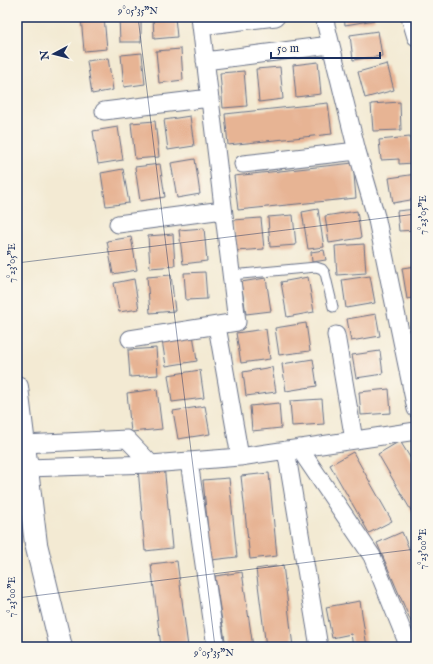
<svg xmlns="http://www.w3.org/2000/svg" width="433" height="664" viewBox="0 0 433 664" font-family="'IM FELL English',serif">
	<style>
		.building { fill: #e7b494 }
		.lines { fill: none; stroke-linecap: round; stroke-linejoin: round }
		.lane-casing { stroke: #677087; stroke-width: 11 }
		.street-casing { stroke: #677087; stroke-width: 19 }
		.secondary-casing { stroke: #677087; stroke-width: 24 }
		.lane { stroke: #fff; stroke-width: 9 }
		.street { stroke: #fff; stroke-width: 17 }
		.secondary { stroke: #fff; stroke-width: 22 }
		.ticks { fill: none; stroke: #1b2f5e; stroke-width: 1; stroke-opacity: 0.45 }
		.neatline { fill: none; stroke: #1b2f5e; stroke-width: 1.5 }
		.ticks-label { font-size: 10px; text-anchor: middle; fill: #1b2f5e }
	</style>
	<rect width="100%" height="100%" fill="#fbf7ec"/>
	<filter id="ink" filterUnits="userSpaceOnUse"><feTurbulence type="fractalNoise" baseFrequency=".025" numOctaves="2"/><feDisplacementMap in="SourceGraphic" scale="8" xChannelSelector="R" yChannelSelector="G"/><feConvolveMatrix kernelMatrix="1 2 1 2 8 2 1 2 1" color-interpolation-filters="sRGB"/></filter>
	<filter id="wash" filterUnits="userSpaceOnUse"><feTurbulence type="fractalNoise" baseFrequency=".012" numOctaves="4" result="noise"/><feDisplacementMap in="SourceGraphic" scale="16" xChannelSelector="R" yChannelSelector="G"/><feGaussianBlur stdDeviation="0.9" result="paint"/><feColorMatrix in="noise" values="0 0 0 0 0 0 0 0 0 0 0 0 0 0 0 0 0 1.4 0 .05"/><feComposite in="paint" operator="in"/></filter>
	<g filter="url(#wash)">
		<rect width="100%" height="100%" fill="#f3ead3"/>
		<g id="blocks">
			<path class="building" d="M81,17h23l3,32 -23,2z
				M119,17h22v25h-21z
				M153,17h22l2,20 -23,2z
				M344,17h30l1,3 -30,5z
				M378,31l4,25 -29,4 -3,-25z
				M181,49l2,31 -24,3 -3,-32z
				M142,53l3,31 -21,3 -3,-32z
				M108,58l5,32 -21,4 -5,-33z
				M318,62l3,32 -25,3 -3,-32z
				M387,64l7,26 -29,8 -7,-26z
				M280,67l3,32 -24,3 -3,-33z
				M244,71l3,35 -24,2 -3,-35z
				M400,102l1,28 -28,1 -2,-27z
				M328,103l4,31 -104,11 -3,-31z
				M190,116l4,30 -26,4 -4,-30z
				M155,121l4,36 -24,2 -4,-36z
				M118,127l5,33 -25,4 -5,-33z
				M410,137l3,26 -14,1v-5l-18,1 -2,-20z
				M195,159l5,35 -23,4 -6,-35z
				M353,163l3,35 -118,12 -4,-34z
				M160,164l5,33 -25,4 -5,-34z
				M123,169l6,34 -23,3 -5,-33z
				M416,174v25l-23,4 -4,-25z
				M318,209l6,38 -16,2 -6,-37z
				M416,209v21l-17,1 -2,-20z
				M357,211l4,27 -32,5 -4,-27z
				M293,215l3,30 -26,2 -2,-30z
				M261,218l3,31 -28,2 -3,-31z
				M204,228l3,33 -24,3 -4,-34z
				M173,234l2,32 -25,2 -2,-32z
				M131,237l6,33 -24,4 -6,-33z
				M364,244l2,29 -29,2 -2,-29z
				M324,250l2,10 -14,2 -1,-10z
				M416,266v31l-9,2 -5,-31z
				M205,272l2,27 -21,1 -2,-27z
				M171,275l4,36 -25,2 -3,-36z
				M370,276l5,27 -29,5 -4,-28z
				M308,277l6,35 -27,5 -6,-35z
				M266,278l5,33 -25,3 -5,-32z
				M134,279l5,30 -20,3 -5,-29z
				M376,314l4,22 -29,5 -4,-22z
				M306,323l4,28 -31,4 -4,-27z
				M266,329l4,30 -29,4 -5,-30z
				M193,334l4,27 -31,5 -4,-26z
				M156,348l2,27 -28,2 -2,-27z
				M380,351l3,23 -27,4 -4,-23z
				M313,359l4,27 -31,5 -4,-27z
				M272,367l4,25 -30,4 -3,-24z
				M200,370l4,28 -32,4 -4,-27z
				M157,389l5,40 -31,3 -4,-39z
				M389,389l2,24 -30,2 -2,-23z
				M322,399l2,25 -32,2 -2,-25z
				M279,403l2,25 -29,3 -2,-25z
				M205,406l5,28 -32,5 -5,-28z
				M400,441l16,26v52l-38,-65z
				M353,452l39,69 -23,12 -39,-68z
				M164,465l8,83 -27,3 -7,-83z
				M269,473l8,83 -27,3 -9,-83z
				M229,478l8,79 -26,3 -8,-80z
				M402,532l14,33v57l-4,2 -35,-81z
				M177,561l11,86h-27l-10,-83z
				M283,565l10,82h-27l-10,-78z
				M242,572l11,75h-27l-11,-71z
				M360,601l7,46h-14l-2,-13 -19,4 -6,-31z"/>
		</g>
	</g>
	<g filter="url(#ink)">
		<use href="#blocks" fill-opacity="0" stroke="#677087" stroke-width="1"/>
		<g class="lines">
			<defs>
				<path id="lane" d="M231,275l85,-8 6,2 3,4 8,34"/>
				<path id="street" d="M324,17l33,134 20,69 39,189
					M410,17l6,20
					M201,26l75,-9
					M205,61l125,-16
					M104,111l106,-13
					M243,164l114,-13
					M118,224l105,-14
					M217,326l23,131
					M336,335l18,105
					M130,339l107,-17 -37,-305
					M24,444l103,-5 24,25
					M299,448l73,108 37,91
					M286,450l33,197
					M189,461l27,186
					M27,468l124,-4 89,-7 176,-26"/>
				<path id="secondary" d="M17,387l19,157 25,103"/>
			</defs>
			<use href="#lane" class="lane-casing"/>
			<use href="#street" class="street-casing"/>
			<use href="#secondary" class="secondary-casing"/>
			<use href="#lane" class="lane"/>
			<use href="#street" class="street"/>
			<use href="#secondary" class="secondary"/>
		</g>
	</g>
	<path class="ticks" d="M138,17l77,630M17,263l399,-49M17,598l399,-49"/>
	<rect width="433" height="664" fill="none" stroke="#fbf7ec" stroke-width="44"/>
	<g transform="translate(54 54) rotate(263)" stroke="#fbf7ec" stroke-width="3" paint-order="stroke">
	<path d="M0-3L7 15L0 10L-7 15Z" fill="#1b2f5e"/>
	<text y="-6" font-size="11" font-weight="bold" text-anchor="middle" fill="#1b2f5e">N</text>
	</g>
	<path d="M271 52v6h109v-6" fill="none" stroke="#1b2f5e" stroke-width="2"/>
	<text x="277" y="52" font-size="12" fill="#1b2f5e" stroke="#fbf7ec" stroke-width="3" paint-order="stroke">50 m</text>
	<rect x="22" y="22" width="389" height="620" class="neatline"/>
	<g class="ticks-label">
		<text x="138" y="14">9°05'35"N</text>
		<text transform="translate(422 215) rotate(-90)" y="4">7°23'05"E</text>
		<text transform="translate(11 263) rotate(-90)" y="4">7°23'05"E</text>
		<text transform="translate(422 549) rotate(-90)" y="4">7°23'00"E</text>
		<text transform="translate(11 597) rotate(-90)" y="4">7°23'00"E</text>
		<text x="214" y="656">9°05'35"N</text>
	</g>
</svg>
